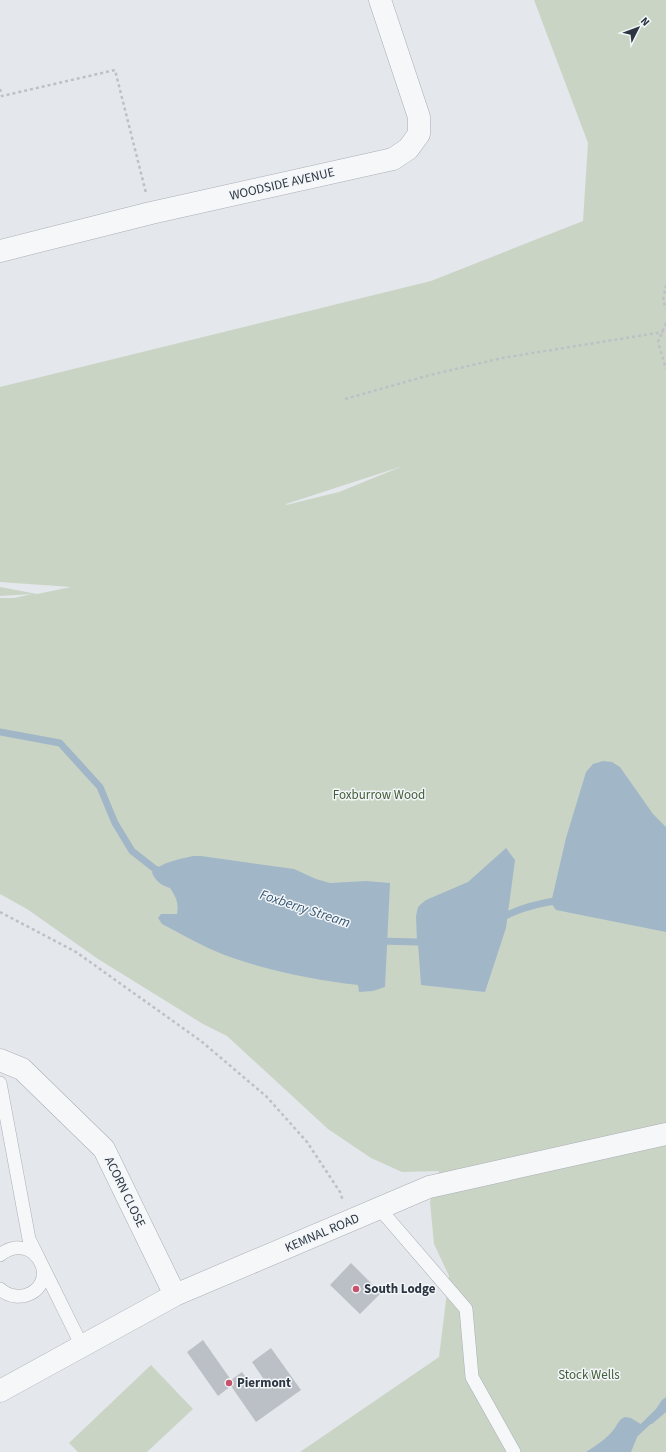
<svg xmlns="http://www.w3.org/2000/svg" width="666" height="1452" viewBox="0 0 666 1452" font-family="'Source Sans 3',sans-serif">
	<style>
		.green { fill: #cad4c5; fill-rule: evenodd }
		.water { fill: #a1b7c8 }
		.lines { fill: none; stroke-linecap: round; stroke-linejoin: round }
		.stream { stroke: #a1b7c8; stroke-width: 7 }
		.building { fill: #bbc0c7 }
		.lane-casing { stroke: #a9aeb5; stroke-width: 14 }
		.street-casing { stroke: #a9aeb5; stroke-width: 23 }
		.path { stroke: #bdc1c6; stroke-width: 2.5; stroke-dasharray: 3 3; stroke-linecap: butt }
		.lane { stroke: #f6f7f9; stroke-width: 13 }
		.street { stroke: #f6f7f9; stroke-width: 22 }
		.poi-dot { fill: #c6526c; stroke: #f3f6f8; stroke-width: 1.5 }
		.labels { text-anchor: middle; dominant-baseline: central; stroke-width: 3; stroke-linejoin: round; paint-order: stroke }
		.street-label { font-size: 13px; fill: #2c3642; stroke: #f3f6f8 }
		.park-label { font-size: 13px; fill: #435d3a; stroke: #f3f6f8 }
		.poi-label { font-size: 13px; font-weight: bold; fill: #2c3642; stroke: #f3f6f8; text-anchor: start }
		.water-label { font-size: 14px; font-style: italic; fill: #395773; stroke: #f3f6f8 }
	</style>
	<rect width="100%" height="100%" fill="#e4e7eb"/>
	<path class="green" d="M534,0h132v1452h-366l139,-95 10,-81 -15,-32 -4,-42 9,-31 -37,1 -31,-14 -43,-29 -101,-93 -24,-12 -105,-65 -71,-50 -27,-15v-296h14l18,-4 -32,2v-9l37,7 34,-7 -71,-5v-195l431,-106 152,-60 5,-78zM403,466l-64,26 -53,13v-1z
		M151,1365l42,44 -46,43h-69l-9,-9z"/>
	<path class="water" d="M603,761l9,1 8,5 33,47 13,13v105l-110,-22 -5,-7 15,-65 20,-66 7,-8z
		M506,848l9,12 -9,68 -21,64 -64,-7 -3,-42 -1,-1 -1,-26 2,-9 3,-3 5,-4 42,-18z
		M193,856h8l93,13 22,10 14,4 36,-2 24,2 -5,104 -12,4 -14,1 -1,-7c-42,-5 -84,-13 -125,-27 -24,-8 -48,-22 -71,-34l-4,-6 3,-4h16c2,-11 -1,-17 -7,-26 -8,-2 -16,-8 -18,-16 10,-10 28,-13 41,-16z
		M666,1397v15l-14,12h-7l1,-5 10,-10 6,-9z
		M625,1417l6,1 11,7 -11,27h-45c9,-6 22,-14 28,-23 4,-5 5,-10 11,-12z"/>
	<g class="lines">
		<path class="stream" d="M0,732l60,11 40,44 15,36 17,28 23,18 8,3
			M500,919c16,-10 41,-16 60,-19
			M379,941l38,1 8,-1
			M636,1433l30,-28"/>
	</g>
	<path class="building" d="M351,1263l30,30 -21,21 -30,-29z
		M203,1340l28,40 11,-8 10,14 11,-8 -11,-16 19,-14 30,42 -45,32 -25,-36 -13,10 -31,-44z"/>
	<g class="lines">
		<defs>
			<path id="lane" d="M0,1083l29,156 53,107
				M379,1208l87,101 6,68 42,75
				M0,1255c11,-9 28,-11 38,3
				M0,1289c19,17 50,2 42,-24"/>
			<path id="street" d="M0,251l151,-38 242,-54 15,-10 11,-15v-17l-39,-117
				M0,1060l22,9 82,80 71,146
				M0,1391l175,-96 254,-108 237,-53"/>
		</defs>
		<use href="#lane" class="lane-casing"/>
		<use href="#street" class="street-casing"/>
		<path class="path" d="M0,89l2,7 113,-26 31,123
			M666,285l-3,15 3,9
			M666,323l-8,19 8,27
			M345,399l85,-24 72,-17 161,-26
			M0,912l76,40 125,89 66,56 40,45 33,50 3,9"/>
		<use href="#lane" class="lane"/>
		<use href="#street" class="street"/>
	</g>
	<g class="poi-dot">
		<circle cx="356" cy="1289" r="4"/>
		<circle cx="229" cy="1383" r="4"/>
	</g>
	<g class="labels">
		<g class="street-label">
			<text transform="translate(282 184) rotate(-13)">WOODSIDE AVENUE</text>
			<text transform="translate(125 1192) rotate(64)">ACORN CLOSE</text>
			<text transform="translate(322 1233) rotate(-23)">KEMNAL ROAD</text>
		</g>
		<g class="park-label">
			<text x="379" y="795">Foxburrow Wood</text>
			<text x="589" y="1375">Stock Wells</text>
		</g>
		<g class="poi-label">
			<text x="364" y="1289">South Lodge</text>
			<text x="237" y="1383">Piermont</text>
		</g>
		<g class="water-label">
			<text transform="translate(305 909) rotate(18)">Foxberry Stream</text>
		</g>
	</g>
	<g transform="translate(638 28) rotate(48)" stroke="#f3f6f8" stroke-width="3" paint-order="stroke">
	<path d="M0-3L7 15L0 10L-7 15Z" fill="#2c3642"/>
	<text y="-6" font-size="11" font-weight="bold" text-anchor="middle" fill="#2c3642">N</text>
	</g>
</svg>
